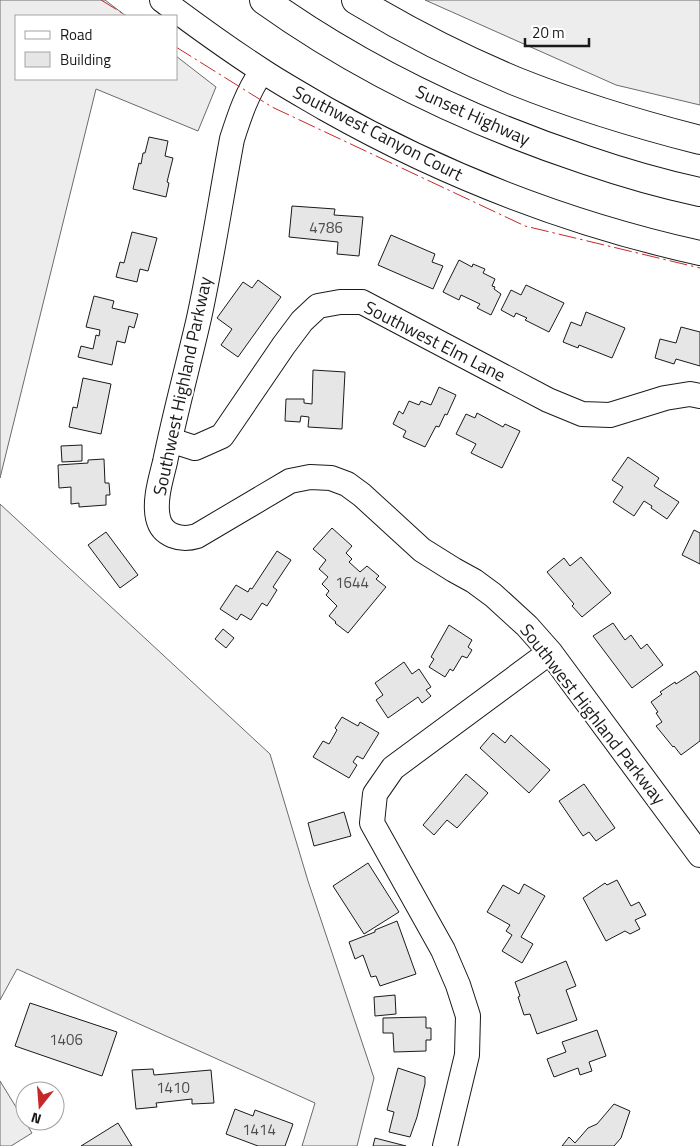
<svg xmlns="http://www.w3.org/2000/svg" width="700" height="1146" viewBox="0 0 700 1146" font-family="'Titillium Web',sans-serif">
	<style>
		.built { fill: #ededed; stroke: #6a6a6a }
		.building { fill: #e6e6e6; stroke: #1a1a1a }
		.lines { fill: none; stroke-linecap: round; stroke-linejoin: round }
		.minor-casing { stroke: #1a1a1a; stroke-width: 26 }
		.highway-casing { stroke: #1a1a1a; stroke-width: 30 }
		.minor { stroke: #fff; stroke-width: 24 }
		.highway { stroke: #fff; stroke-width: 28 }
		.power { stroke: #c62828; stroke-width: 1; stroke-dasharray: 18 4 2.5 4; stroke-linecap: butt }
		.labels { text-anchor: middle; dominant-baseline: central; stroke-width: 4; stroke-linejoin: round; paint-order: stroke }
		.number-label { font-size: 15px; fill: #4d4d4d }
		.street-label { font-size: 18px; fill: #1a1a1a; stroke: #fff }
	</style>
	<rect width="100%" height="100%" fill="#fff"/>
	<path class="built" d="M0,0h105l21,16h-110v63h160v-23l40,31 -18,44 -102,-42 -96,389z
		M425,0h275v105l-84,-20z
		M0,504l270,250 38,127 66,197 -17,68h-55l13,-43 -298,-134 -17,31z
		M0,1081l32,52 -21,13h-11z"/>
	<path class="building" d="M149,137l19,4 -3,15 8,2 -6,24 2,1 -3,14 -33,-8 6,-26 2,1 2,-11h2z
		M292,206l43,3 -1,6 29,2 -4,39 -22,-2 1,-12 -49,-5z
		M132,232l25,6 -9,33 -8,-2 -3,13 -21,-5 4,-15 4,1z
		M391,235l44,19 -3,8 11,4 -10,23 -55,-24z
		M459,260l13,7 1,-3 12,5 -2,4 12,6 -3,7 3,1 -1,2 7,5 -10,21 -14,-7 3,-4 -19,-9 -2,5 -16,-8z
		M258,280l23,17 -43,60 -17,-12 11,-16 -15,-11 26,-36 9,6z
		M526,285l38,18 -15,29 -24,-12 2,-2 -11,-5 -2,4 -13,-7 10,-20 10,5z
		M94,296l20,5 -2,7 26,6 -4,14 -5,-2 -4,17 -8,-2 -5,24 -34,-8 3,-11 12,3 3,-14 3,1 1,-6 -14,-3z
		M586,312l39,16 -13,30 -33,-13 -1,3 -15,-6 8,-20 10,4z
		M681,327l19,5v34l-24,-7 -2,5 -19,-6 5,-19 16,4z
		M313,370l32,2 -3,57 -34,-2 1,-10 -8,-1 -1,6 -15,-1 1,-22h18v4l8,1z
		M83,378l28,6 -10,50 -32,-7 4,-20 4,1z
		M439,387l17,8 -9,20 -2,-1 -6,13 -3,-1 -11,21 -22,-10 3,-6 -13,-7 6,-13 4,3 6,-13 10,4 2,-4 10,4z
		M477,413l26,14 2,-3 15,7 -18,37 -31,-15 5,-9 -20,-10 10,-20 9,4z
		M82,445v16l-20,1 -1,-16z
		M628,457l31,21 -5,8 25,16 -12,17 -16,-11 1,-2 -8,-5 -10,15 -21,-14 10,-15 -11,-7z
		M104,459l1,24h4l1,12h-4v10l-27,2v-4l-8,1v-17l-12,1 -1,-23 30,-2v-3z
		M332,528l20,18 -6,7 6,6 -3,3 11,10 7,-6 12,10 -3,3 10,8 -38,46 -13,-10 1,-1 -7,-6 8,-10 -11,-11 3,-4 -7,-7 6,-7 -9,-8 7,-9 -13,-11z
		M694,530l6,3v31l-18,-9z
		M106,532l32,43 -18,13 -32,-43z
		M277,551l14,9 -18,27 4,3 -10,16 -5,-3 -11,17 -10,-6 -4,6 -17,-11 16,-24 12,7 2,-4 2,1z
		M581,557l30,36 -29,24 -10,-11 2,-2 -27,-32 17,-14 6,8z
		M613,623l12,17 6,-5 10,14 6,-5 16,21 -31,23 -39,-52z
		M449,625l23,15 -4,7 4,3 -5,8 -5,-2 -9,15 -3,-2 -5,8 -16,-10 5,-8 -3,-2z
		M223,629l11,9 -8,10 -11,-9z
		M404,662l8,12 7,-5 12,18 -5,3 5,6 -9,7 -4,-6 -30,21 -12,-18 7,-5 -8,-12z
		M696,671l4,6v64l-19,14 -7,-9 -1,1 -17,-21 6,-4 -6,-9 2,-1 -7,-10 11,-8 -2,-2 15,-10 1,2z
		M342,717l16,9 2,-4 19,11 -16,26 -6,-3 -4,6 4,3 -8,13 -36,-21 10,-16 6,3 8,-14 -2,-2z
		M493,733l12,10 6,-8 39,35 -21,23 -49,-45z
		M466,774l22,19 -31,35 -10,-8 -13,15 -11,-10z
		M584,784l31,44 -19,13 -7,-9 -6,4 -24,-35z
		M344,812l7,24 -37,10 -6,-23z
		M368,863l31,49 -35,22 -31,-48z
		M617,880l14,26 8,-4 7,13 -11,5 5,9 -10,5 -5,-3 -19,10 -23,-43 22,-15 2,2z
		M524,884l21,12 -24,41 12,7 -11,19 -20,-12 10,-16 -6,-4 4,-6 -23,-13 16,-27 16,9z
		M397,921l19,53 -36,12 -4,-10 -5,1 -8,-22 -8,4 -6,-17 26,-10v-2z
		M566,961l10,25 -10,4 11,30 -40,14 -7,-20 -6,1 -6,-18 2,-1 -5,-14z
		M395,995l1,19 -21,2 -1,-19z
		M30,1003l87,29 -15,44 -87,-30z
		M426,1017v11h5v12h-5v11l-32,1 -1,-19h-10v-15z
		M597,1030l9,26 -17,6 3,9 -12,4 -2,-7 -24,9 -7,-18 19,-7 -4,-10z
		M398,1068l27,9v7l-8,33 -7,20 -21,-5 5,-20 -7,-2z
		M153,1069l1,6 57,-5 3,33 -22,1v-5l-36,4 1,4 -21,2 -4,-39z
		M614,1104l16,7 -9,27 -7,8h-52l7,-9 6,6 13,-15 9,-4z
		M235,1109l18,7 2,-6 38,14 -8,22h-27l-32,-12z
		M118,1123l14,23h-51z
		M375,1138l31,8h-33z"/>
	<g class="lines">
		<defs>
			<path id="minor" d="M162,0c32,24 65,48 99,70 21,14 43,26 65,39 117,66 243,115 374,144
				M262,71c-15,22 -22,43 -30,68 -11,59 -20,119 -33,179 -11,48 -24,95 -34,144 -4,17 -11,38 -7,56 4,18 23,23 39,18l93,-55 20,-4 21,1 16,6 15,11 60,55 32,20 20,11 19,14 34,31 23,26 150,203
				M170,440l25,8 27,-12 62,-91 18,-24 16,-15 22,-4h22l186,98 34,14 28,1 55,-17 25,-4 10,2
				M445,1146l22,-91 1,-39 -10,-31 -15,-35 -71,-127 3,-29 18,-26 157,-116"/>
			<path id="highway" d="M264,0c98,70 208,122 322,160 38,13 76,24 114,32
				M356,0c51,31 104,58 159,81 60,24 122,43 185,59"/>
		</defs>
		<use href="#minor" class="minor-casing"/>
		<use href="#highway" class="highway-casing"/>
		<use href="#minor" class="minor"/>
		<use href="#highway" class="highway"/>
		<path class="power" d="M101,0l26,16
			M176,47l96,60 253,119 175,42"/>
	</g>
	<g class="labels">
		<g class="number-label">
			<text x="326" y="227">4786</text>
			<text x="352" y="582">1644</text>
			<text x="66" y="1039">1406</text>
			<text x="173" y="1087">1410</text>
			<text x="259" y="1129">1414</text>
		</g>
		<g class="street-label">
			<text transform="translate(473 115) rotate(24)">Sunset Highway</text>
			<text transform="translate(378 133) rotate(27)">Southwest Canyon Court</text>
			<text transform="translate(435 341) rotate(27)">Southwest Elm Lane</text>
			<text transform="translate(182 386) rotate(-78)">Southwest Highland Parkway</text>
			<text transform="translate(593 714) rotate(52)">Southwest Highland Parkway</text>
		</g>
	</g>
	<rect x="15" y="15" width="162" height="65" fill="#ffffff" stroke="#a3a3a3"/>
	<rect x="25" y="31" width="25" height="8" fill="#ffffff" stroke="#a3a3a3"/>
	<text x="60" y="40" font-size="15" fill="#1a1a1a">Road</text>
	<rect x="25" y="52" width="25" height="15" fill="#e6e6e6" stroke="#a3a3a3"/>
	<text x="60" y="65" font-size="15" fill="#1a1a1a">Building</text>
	<g transform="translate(40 1106) rotate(197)"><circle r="24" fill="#ffffff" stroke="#a3a3a3"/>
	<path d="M0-4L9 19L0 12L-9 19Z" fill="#c62828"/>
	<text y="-8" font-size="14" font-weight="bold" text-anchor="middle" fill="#1a1a1a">N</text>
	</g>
	<path d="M525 38v8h64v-8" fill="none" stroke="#1a1a1a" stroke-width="2.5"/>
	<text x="532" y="38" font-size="15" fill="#1a1a1a" stroke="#ffffff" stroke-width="4" paint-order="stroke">20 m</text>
</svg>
